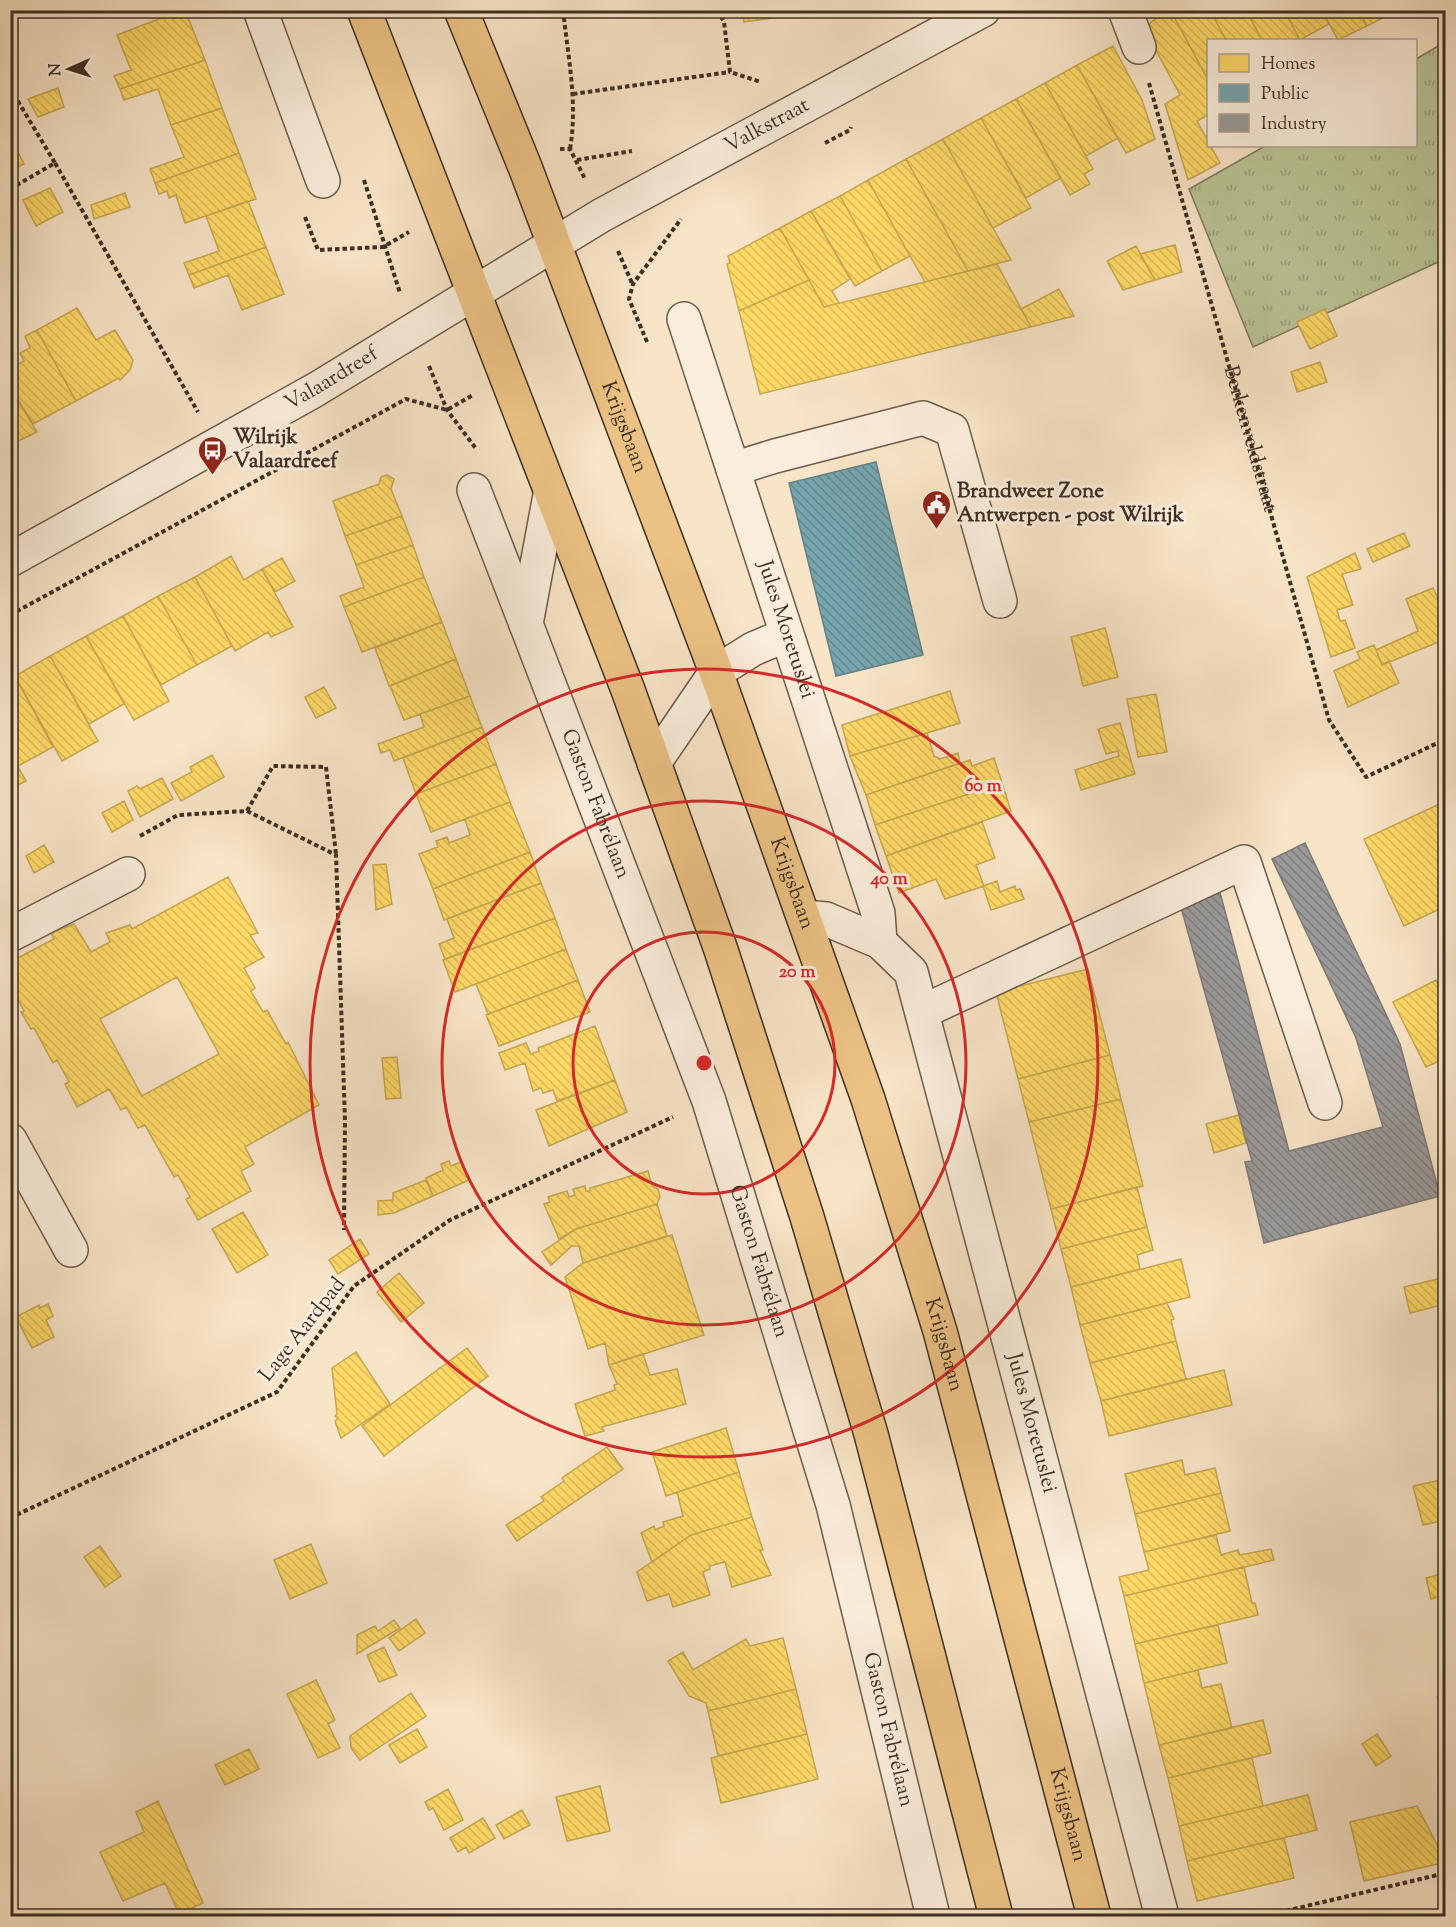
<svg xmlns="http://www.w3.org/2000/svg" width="1456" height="1927" viewBox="0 0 1456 1927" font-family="'Sorts Mill Goudy',serif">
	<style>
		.grass { fill: url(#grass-tufts); stroke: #7c7a5d; stroke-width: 1.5 }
		.homes { fill: url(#homes-back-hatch); stroke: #c5a652; stroke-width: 1.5; fill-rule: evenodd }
		.public { fill: url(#public-back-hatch); stroke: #658285; stroke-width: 1.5 }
		.industry { fill: url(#industry-back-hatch); stroke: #7e7976; stroke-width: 1.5 }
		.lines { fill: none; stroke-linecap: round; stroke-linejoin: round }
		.minor-casing { stroke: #6c5c4c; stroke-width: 36 }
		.major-casing { stroke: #3e2f23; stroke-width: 36 }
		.path { stroke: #3e2f23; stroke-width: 4; stroke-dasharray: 4.5 3; stroke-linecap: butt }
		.minor { stroke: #faeddb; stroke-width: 33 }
		.major { stroke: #ecc284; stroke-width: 33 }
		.ring { fill: none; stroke: #d62828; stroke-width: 3 }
		.labels { text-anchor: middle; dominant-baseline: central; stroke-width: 6; stroke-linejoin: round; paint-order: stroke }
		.street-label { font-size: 21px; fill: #3e2f23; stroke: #faeddb }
		.poi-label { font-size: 21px; font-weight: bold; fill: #3e2f23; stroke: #faeddb; text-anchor: start }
		.centre { fill: #d62828; stroke: #faeddb; stroke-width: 3 }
		.ring-label { font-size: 18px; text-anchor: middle; font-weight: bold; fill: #d62828; stroke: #faeddb; stroke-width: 6; stroke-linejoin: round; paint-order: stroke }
	</style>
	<defs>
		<pattern id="grass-tufts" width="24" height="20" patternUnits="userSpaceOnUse" patternTransform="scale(1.5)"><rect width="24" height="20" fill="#bbc597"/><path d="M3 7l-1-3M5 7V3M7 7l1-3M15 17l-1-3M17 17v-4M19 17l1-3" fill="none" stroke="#99a07b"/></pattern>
		<pattern id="homes-back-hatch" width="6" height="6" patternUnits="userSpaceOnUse" patternTransform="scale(1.5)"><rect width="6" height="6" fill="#ffd966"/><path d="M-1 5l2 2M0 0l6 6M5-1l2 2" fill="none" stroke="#dcbb58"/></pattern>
		<pattern id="public-back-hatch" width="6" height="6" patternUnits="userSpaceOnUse" patternTransform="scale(1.5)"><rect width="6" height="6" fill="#76a5af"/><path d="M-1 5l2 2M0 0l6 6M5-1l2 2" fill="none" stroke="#62878e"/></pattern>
		<pattern id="industry-back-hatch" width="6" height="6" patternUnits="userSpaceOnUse" patternTransform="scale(1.5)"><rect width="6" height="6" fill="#999"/><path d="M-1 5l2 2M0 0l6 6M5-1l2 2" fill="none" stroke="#7e7d7c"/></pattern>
	</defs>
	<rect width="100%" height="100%" fill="#f8e4c7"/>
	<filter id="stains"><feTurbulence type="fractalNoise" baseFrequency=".00333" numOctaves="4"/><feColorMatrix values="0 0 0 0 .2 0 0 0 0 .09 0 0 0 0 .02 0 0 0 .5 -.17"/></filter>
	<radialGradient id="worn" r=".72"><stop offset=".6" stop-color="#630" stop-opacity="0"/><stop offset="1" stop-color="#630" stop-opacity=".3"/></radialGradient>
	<path class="grass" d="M1445,42v217l-192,88 -64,-158 76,-43h151v-87z"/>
	<path class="homes" d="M182,10h3l20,50 -85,29 -6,-13 17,-6 -14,-35z
		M742,10h67l-7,4 -58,8z
		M1176,10h34l16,30h-18v40l-36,-67z
		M1210,10h36l16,30h-36z
		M1246,10h38l16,30h-38z
		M1284,10h38l7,14 -29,16z
		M1322,10h37l8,16 -29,14z
		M1359,10h37v1l-29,15z
		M1164,12l8,1 36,67v35l-11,6 23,42 -32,17 -23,-76 15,-9 -36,-67z
		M1113,46l29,54 13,39 -29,14 -49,-88z
		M205,60l17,48 -51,17 -13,-36 -34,11 -4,-11z
		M1077,65l41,73 -32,18 -41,-73z
		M1045,83l48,86 -9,5 6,10 -20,11 -54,-96z
		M58,88l6,19 -26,10 -10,-18z
		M1016,99l45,79 -35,20 -45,-80z
		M222,108l17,45 -84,30 -5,-14 34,-12 -13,-32z
		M981,118l50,90 -38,20 -50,-89z
		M943,139l50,89 18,32 -43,11 -62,-112z
		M17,150l7,14 -14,7v-17z
		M239,153l17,46 -71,24 -9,-28 -7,3 -2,-7 -8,3 -4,-11z
		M906,159l62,112 -43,11 -15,-26 -42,-76z
		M868,180l42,76 -28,15 -42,-75z
		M50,188l13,24 -27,14 -13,-26z
		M125,193l5,14 -36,12 -3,-14z
		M840,196l42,75 -27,15 -44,-75z
		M248,201l18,46 -77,28 -5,-12 35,-12 -13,-35z
		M811,211l39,68 -18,12 7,12 -15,4 -44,-79z
		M780,228l29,52 -70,31 -12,-47 3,-1 -2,-7z
		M1175,245l7,27 -27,8 -15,-26z
		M1136,246l19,34 -32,10 -16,-29z
		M266,247l18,47 -42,16 -14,-35 -34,13 -5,-13z
		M997,264l34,63 -271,67 -21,-83 70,-31 15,27z
		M1059,289l15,27 -43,11 -10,-18z
		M77,308l19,32 19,-10 18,30 -3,10 -10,10 -1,-2 -43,23 -39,-71z
		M1325,309l12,27 -27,13 -13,-27z
		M37,330l39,71 -43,23 -23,-37v-19l14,-7 -4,-8 10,-5 -5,-12z
		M1320,362l7,20 -30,10 -6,-20z
		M10,387l27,45 -27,13z
		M387,475l7,4 -3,10 11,27 -57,20 -12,-35 46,-17 2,-7z
		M402,516l11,29 -57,20 -11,-29z
		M1404,533l6,13 -37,16 -6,-13z
		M413,545l11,32 -80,30 -4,-11 24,-9 -8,-22z
		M1355,553l6,16 -19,5 11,31 -16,5 3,11 5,-1 10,28 -24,9 -24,-80z
		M231,556l13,24 18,-11 31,58 -22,10 -3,-5 -33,19 -40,-74z
		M282,558l13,23 -20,11 -13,-23z
		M195,577l37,69 -35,19 -39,-69z
		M424,577l18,45 -80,30 -18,-45z
		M1433,588l13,27v24l-64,26 -6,-15 42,-19 -12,-32z
		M158,596l39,69 -36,20 -38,-69z
		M123,616l46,85 -35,19 -48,-84z
		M442,622l14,37 -67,27 -14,-38z
		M1105,628l13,49 -35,9 -12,-49z
		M86,636l38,68 -35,20 -39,-68z
		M1374,645l8,20 7,-4 10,22 -51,24 -14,-36 26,-12 -3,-7z
		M50,656l48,85 -36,20 -47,-85z
		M456,659l14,37 -66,24 -14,-34z
		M15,676l38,71 -35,19 -8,-13v-75z
		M324,687l12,21 -20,10 -11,-21z
		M950,691l10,32 -110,33 -8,-31z
		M1156,694l11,58 -29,5 -11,-58z
		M470,696l12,31 -88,34 -4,-11 -9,3 -3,-9 46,-17 -4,-13z
		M1120,723l15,51 -54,16 -6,-20 44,-14 -1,-5 -12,3 -8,-25z
		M482,727l14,37 -80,30 -13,-36z
		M927,733l7,23 6,3 18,-6 2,10 -94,32 -16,-39z
		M10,753l16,28 -16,8z
		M212,755l12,22 -43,24 -10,-18 21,-11 -2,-5z
		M994,758l8,25 -127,42 -9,-30 104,-35 2,6z
		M496,764l14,38 -79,30 -15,-38z
		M162,778l11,21 -33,18 -12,-26 9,-5 3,3z
		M1002,783l9,28 -125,45 -11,-31z
		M124,801l9,19 -21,12 -10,-19z
		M1446,801v105l-42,20 -40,-87z
		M510,802l20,50 -97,37 -14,-35 19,-7 -2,-6 11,-4 2,6 21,-8 -5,-16z
		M982,822l13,36 -19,7 8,21 -39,13 -9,-20 -37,14 -13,-37z
		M44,845l10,17 -20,11 -8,-17z
		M530,852l11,31 -97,37 -11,-31z
		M386,864l6,40 -16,6 -3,-45z
		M228,877l30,56 -8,2 14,22 -20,11 11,20 -4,3 12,21 4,-2 19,34 2,-2 31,63 -74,42 9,17 -13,7 10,20 -53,29 -12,-21 4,-2 -12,-22 -4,2 -29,-52 -7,3 -12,-21 -5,3 -12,-21 -32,18 -12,-23 4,-2 -12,-22 -4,3 -19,-35 -3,1 -10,-17 3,-1 -14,-26v-23l44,-23 -3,-6 23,-9 17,28 19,-10 -4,-9 24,-8 2,4zM177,977l42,77 -77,42 -42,-77z
		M997,881l3,11 15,-6 1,4 4,-1 4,10 -33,11 -8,-24z
		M541,883l14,35 -110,41 -6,-15 15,-6 -7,-19z
		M555,918l11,31 -111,43 -12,-32z
		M566,949l12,31 -90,34 -12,-30z
		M1088,969l22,86 -92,24 -22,-87z
		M578,980l12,32 -91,34 -13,-31z
		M1436,980l10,21v57l-20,9 -33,-65z
		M595,1026l20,54 -58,21 -4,-11 -10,3 -2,-5 -8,3 -8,-28 -20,7 -6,-17 27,-10 5,11 8,-3 -1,-3z
		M1110,1055l11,44 -92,23 -11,-43z
		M397,1057l4,41 -15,1 -4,-41z
		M615,1080l12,32 -78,34 -13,-36z
		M1121,1099l22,87 -92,23 -22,-87z
		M1239,1115l7,28 -32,10 -8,-29z
		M449,1161l2,5 10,-4 8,18 -36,16 -7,-18 17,-8 -2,-6z
		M648,1171l4,15 6,3 2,8 -3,7 -81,25 -17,10 -15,-35 6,-2 -2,-5 19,-6 2,6 6,-2 -2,-6 12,-3 1,5h4v-3z
		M426,1180l7,16 -39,17 -16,2v-14l15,-1v-7z
		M1137,1187l10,40 -86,22 -10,-40z
		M657,1204l10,32 -84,27 -4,-17h-7l-21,19 -9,-13 34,-23z
		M243,1212l25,43 -31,18 -25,-44z
		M1147,1227l6,23 -16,5 3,14 -69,18 -10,-38z
		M672,1235l32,100 -95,30 -4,-22 -17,6 -23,-72 18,-14z
		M360,1239l9,15 -31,20 -9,-14z
		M1181,1259l9,38 -110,28 -9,-38z
		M399,1273l25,30 -23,19 -24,-30z
		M1446,1277v27l-36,9 -6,-26z
		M1167,1303l7,16 -3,1 5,21 -86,22 -10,-38z
		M48,1304l5,12 -7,4 8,17 -22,11 -16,-31 23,-12 1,3z
		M1176,1341l10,38 -85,22 -11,-38z
		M467,1348l21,28 -104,80 -22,-30z
		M356,1352l34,52 -49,34 -6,-17 3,-2 -3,-3 2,-2 -5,-46z
		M643,1354l7,21 27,-6 9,35 -84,23 2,4 -19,5 -10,-32 40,-14 -1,-5 3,-1 -8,-19z
		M1224,1370l8,35 -123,31 -8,-35z
		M726,1428l13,44 -73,24 -14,-44z
		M607,1447l16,22 -106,72 -11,-16 38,-24 -3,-4 23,-16 -2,-3z
		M1182,1460l3,15 30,-7 6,25 -86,21 -10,-40z
		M739,1472l13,45 -61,18 -39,27 -11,-29 13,-7 1,4 9,-4 -1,-4 20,-6 -6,-24z
		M1446,1479v41l-23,5 -10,-39z
		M1221,1493l9,38 -86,21 -9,-38z
		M752,1517l11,33h-3l11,25 -39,12 -7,-25 -16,4 1,3 -7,3 7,23 -37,12 -4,-13 -22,7 -10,-29 54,-37z
		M1216,1535l5,20 17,-5 2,5 31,-6 3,11 -150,36 -5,-19 30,-7 -5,-18z
		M311,1544l16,39 -37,16 -16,-39z
		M100,1546l21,30 -16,11 -21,-30z
		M1244,1567l8,36h3l3,12 -123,29 -11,-48z
		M1446,1573v22l-15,4 -5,-21z
		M416,1619l9,14 -26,18 -10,-13z
		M394,1620l6,8 -43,26v-19l18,-9 3,5z
		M1218,1625l9,38 -83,20 -9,-39z
		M783,1638l13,51 -88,22 -2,-8 -17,-7 -21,-35 15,-9 10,18 53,-31 4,7z
		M384,1647l13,28 -18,7 -12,-27z
		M1198,1670l4,18 19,-4 11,44 -73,17 -15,-62z
		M316,1680l19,40 -7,4 12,24 -22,10 -31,-64z
		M796,1689l11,45 -89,22 -10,-45z
		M1446,1692v20l-9,-15z
		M411,1693l15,23 -66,44 -9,-12 -1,-12z
		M1263,1720l8,33 -103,25 -9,-33z
		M417,1729l10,18 -27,16 -11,-18z
		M807,1734l11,45 -97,24 -10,-45z
		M1377,1734l14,22 -15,10 -14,-22z
		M249,1749l10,20 -34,16 -10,-20z
		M1252,1758l11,48 -84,20 -11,-48z
		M600,1786l10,45 -43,10 -11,-44z
		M448,1789l15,31 -19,10 -11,-22 -4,2 -4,-8z
		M1308,1795l9,35 -130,31 -8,-35z
		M158,1801l45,102 -24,11 -14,-31 -42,18 -23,-49 44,-20 -8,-20z
		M1417,1806l29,56 -82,19 -14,-59z
		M522,1810l8,15 -26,14 -8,-14z
		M483,1818l12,20 -26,15 -3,-6 -8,5 -8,-14z
		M1284,1838l10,40 -97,23 -10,-40z"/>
	<path class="public" d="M876,462l47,193 -87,21 -47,-193z"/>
	<path class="industry" d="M1305,843l95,201 40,152 -176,47 -19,-81 7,-1 -72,-257 38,-19 71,266 94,-24 -27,-89 -84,-179z"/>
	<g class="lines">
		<defs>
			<g id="minor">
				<path d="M260,10l63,171"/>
				<path d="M1125,10l14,37"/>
				<path id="s2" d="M684,319l194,594 2,29"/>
				<path d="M733,469l42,-13 148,-38 29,12 48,171"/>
				<path d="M474,490l52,134"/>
				<path id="s3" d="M550,495l-24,129 183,477 124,404 100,411"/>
				<path id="s4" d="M10,560l305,-170 287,-175 381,-205"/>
				<path d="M654,763l62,-91 37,-23 33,-14"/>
				<path id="s5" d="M804,917l22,2 54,23 31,30 251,944"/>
				<path d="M10,935l118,-61"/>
				<path d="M922,1012l322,-150 81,241"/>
				<path d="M10,1140l61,110"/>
			</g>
			<g id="major">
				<path d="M364,10l264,680 93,260 86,267 64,217 125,482"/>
				<path id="s6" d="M461,10l64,157 191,505 152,427 72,232 154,585"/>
			</g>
		</defs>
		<use href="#minor" class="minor-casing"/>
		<use href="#major" class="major-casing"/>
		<g class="path">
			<path d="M563,10c5,47 15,93 7,139"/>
			<path d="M717,10l7,12 6,50 31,10"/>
			<path id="s1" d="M1149,83l180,637 37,57 80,-38"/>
			<path d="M10,88l45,75 -45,26"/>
			<path d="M573,94l157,-22"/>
			<path d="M825,143l25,-13 1,-3"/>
			<path d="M560,149h10l15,30"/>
			<path d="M577,160l55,-9"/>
			<path d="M55,163l143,249"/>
			<path d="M364,180l36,113"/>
			<path d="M305,217l13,33 65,-3 26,-15"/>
			<path d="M618,251l14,32"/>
			<path d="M647,342l-18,-43 4,-15 48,-65"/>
			<path d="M429,366l18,44 30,40"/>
			<path d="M10,615l396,-216 41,11 26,-15"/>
			<path d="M247,811l26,-45 53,1 10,87"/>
			<path d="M140,836l38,-21 69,-4 89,44 9,266 -1,109"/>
			<path d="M10,1518l267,-126 77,-106 96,-66 223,-103"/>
			<path d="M1264,1916l182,-43"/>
		</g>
		<use href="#minor" class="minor"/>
		<use href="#major" class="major"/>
	</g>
	<g class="ring">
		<circle cx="704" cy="1063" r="131"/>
		<circle cx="704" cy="1063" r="262"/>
		<circle cx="704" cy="1063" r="394"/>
	</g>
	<defs>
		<symbol id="bus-pin" viewBox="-11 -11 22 30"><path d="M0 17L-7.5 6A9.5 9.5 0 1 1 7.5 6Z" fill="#8f2418" stroke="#faeddb"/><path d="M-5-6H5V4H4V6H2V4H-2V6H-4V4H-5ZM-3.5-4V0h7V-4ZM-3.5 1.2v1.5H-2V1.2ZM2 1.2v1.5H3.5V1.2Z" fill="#fff"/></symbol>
		<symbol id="civic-pin" viewBox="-11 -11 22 30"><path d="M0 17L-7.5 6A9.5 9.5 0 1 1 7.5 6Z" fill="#8f2418" stroke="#faeddb"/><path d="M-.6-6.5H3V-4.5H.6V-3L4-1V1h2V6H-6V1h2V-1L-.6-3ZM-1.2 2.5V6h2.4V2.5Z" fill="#fff"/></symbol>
	</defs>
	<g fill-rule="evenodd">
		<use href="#bus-pin" x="196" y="434" width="33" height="45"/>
		<use href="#civic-pin" x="920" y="488" width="33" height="45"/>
	</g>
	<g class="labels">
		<g class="street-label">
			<text stroke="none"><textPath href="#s4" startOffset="873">Valkstraat</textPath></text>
			<text stroke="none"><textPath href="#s4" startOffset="369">Valaardreef</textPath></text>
			<text stroke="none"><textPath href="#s6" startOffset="448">Krijgsbaan</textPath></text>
			<text stroke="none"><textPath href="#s1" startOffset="370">Berkenveldstraat</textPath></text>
			<text stroke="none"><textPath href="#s2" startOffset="327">Jules Moretuslei</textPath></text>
			<text stroke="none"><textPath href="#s3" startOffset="324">Gaston Fabrélaan</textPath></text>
			<text stroke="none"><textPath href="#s6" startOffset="934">Krijgsbaan</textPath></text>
			<text stroke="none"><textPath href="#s3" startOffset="810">Gaston Fabrélaan</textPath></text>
			<text transform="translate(303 1330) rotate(-52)">Lage Aardpad</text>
			<text stroke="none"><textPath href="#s6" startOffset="1420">Krijgsbaan</textPath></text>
			<text stroke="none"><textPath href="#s5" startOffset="591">Jules Moretuslei</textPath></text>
			<text stroke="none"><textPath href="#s3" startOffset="1296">Gaston Fabrélaan</textPath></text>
			<text stroke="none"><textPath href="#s6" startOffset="1906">Krijgsbaan</textPath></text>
		</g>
		<g class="poi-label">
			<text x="233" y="438">Wilrijk<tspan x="233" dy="24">Valaardreef</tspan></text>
			<text x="957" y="492">Brandweer Zone<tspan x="957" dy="24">Antwerpen - post Wilrijk</tspan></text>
		</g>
	</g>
	<circle cx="704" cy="1063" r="9" class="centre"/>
	<g class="ring-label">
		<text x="983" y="791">60 m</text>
		<text x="889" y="884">40 m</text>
		<text x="797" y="977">20 m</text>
	</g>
	<rect width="1456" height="1927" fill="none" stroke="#f8e4c7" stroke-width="36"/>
	<rect x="12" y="12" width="1432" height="1903" fill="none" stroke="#3e2f23" stroke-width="3"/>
	<rect x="18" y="18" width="1420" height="1891" fill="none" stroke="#3e2f23" stroke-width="1.5"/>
	<rect x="1207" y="39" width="210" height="108" fill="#faeddb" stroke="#afa191" stroke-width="1.5"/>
	<rect x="1219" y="54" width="30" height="18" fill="#ffd966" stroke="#afa191" stroke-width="1.5"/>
	<text x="1261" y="69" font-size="18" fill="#3e2f23">Homes</text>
	<rect x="1219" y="84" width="30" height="18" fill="#76a5af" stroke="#afa191" stroke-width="1.5"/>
	<text x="1261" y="99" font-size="18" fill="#3e2f23">Public</text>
	<rect x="1219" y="114" width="30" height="18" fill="#999999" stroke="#afa191" stroke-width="1.5"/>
	<text x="1261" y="129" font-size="18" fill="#3e2f23">Industry</text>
	<g transform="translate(69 69) rotate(267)" stroke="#faeddb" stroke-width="4.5" paint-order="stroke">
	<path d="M0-4.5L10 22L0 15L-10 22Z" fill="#3e2f23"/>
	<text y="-9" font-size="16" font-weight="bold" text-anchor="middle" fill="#3e2f23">N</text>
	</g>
	<rect width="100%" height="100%" filter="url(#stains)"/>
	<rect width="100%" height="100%" fill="url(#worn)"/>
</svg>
